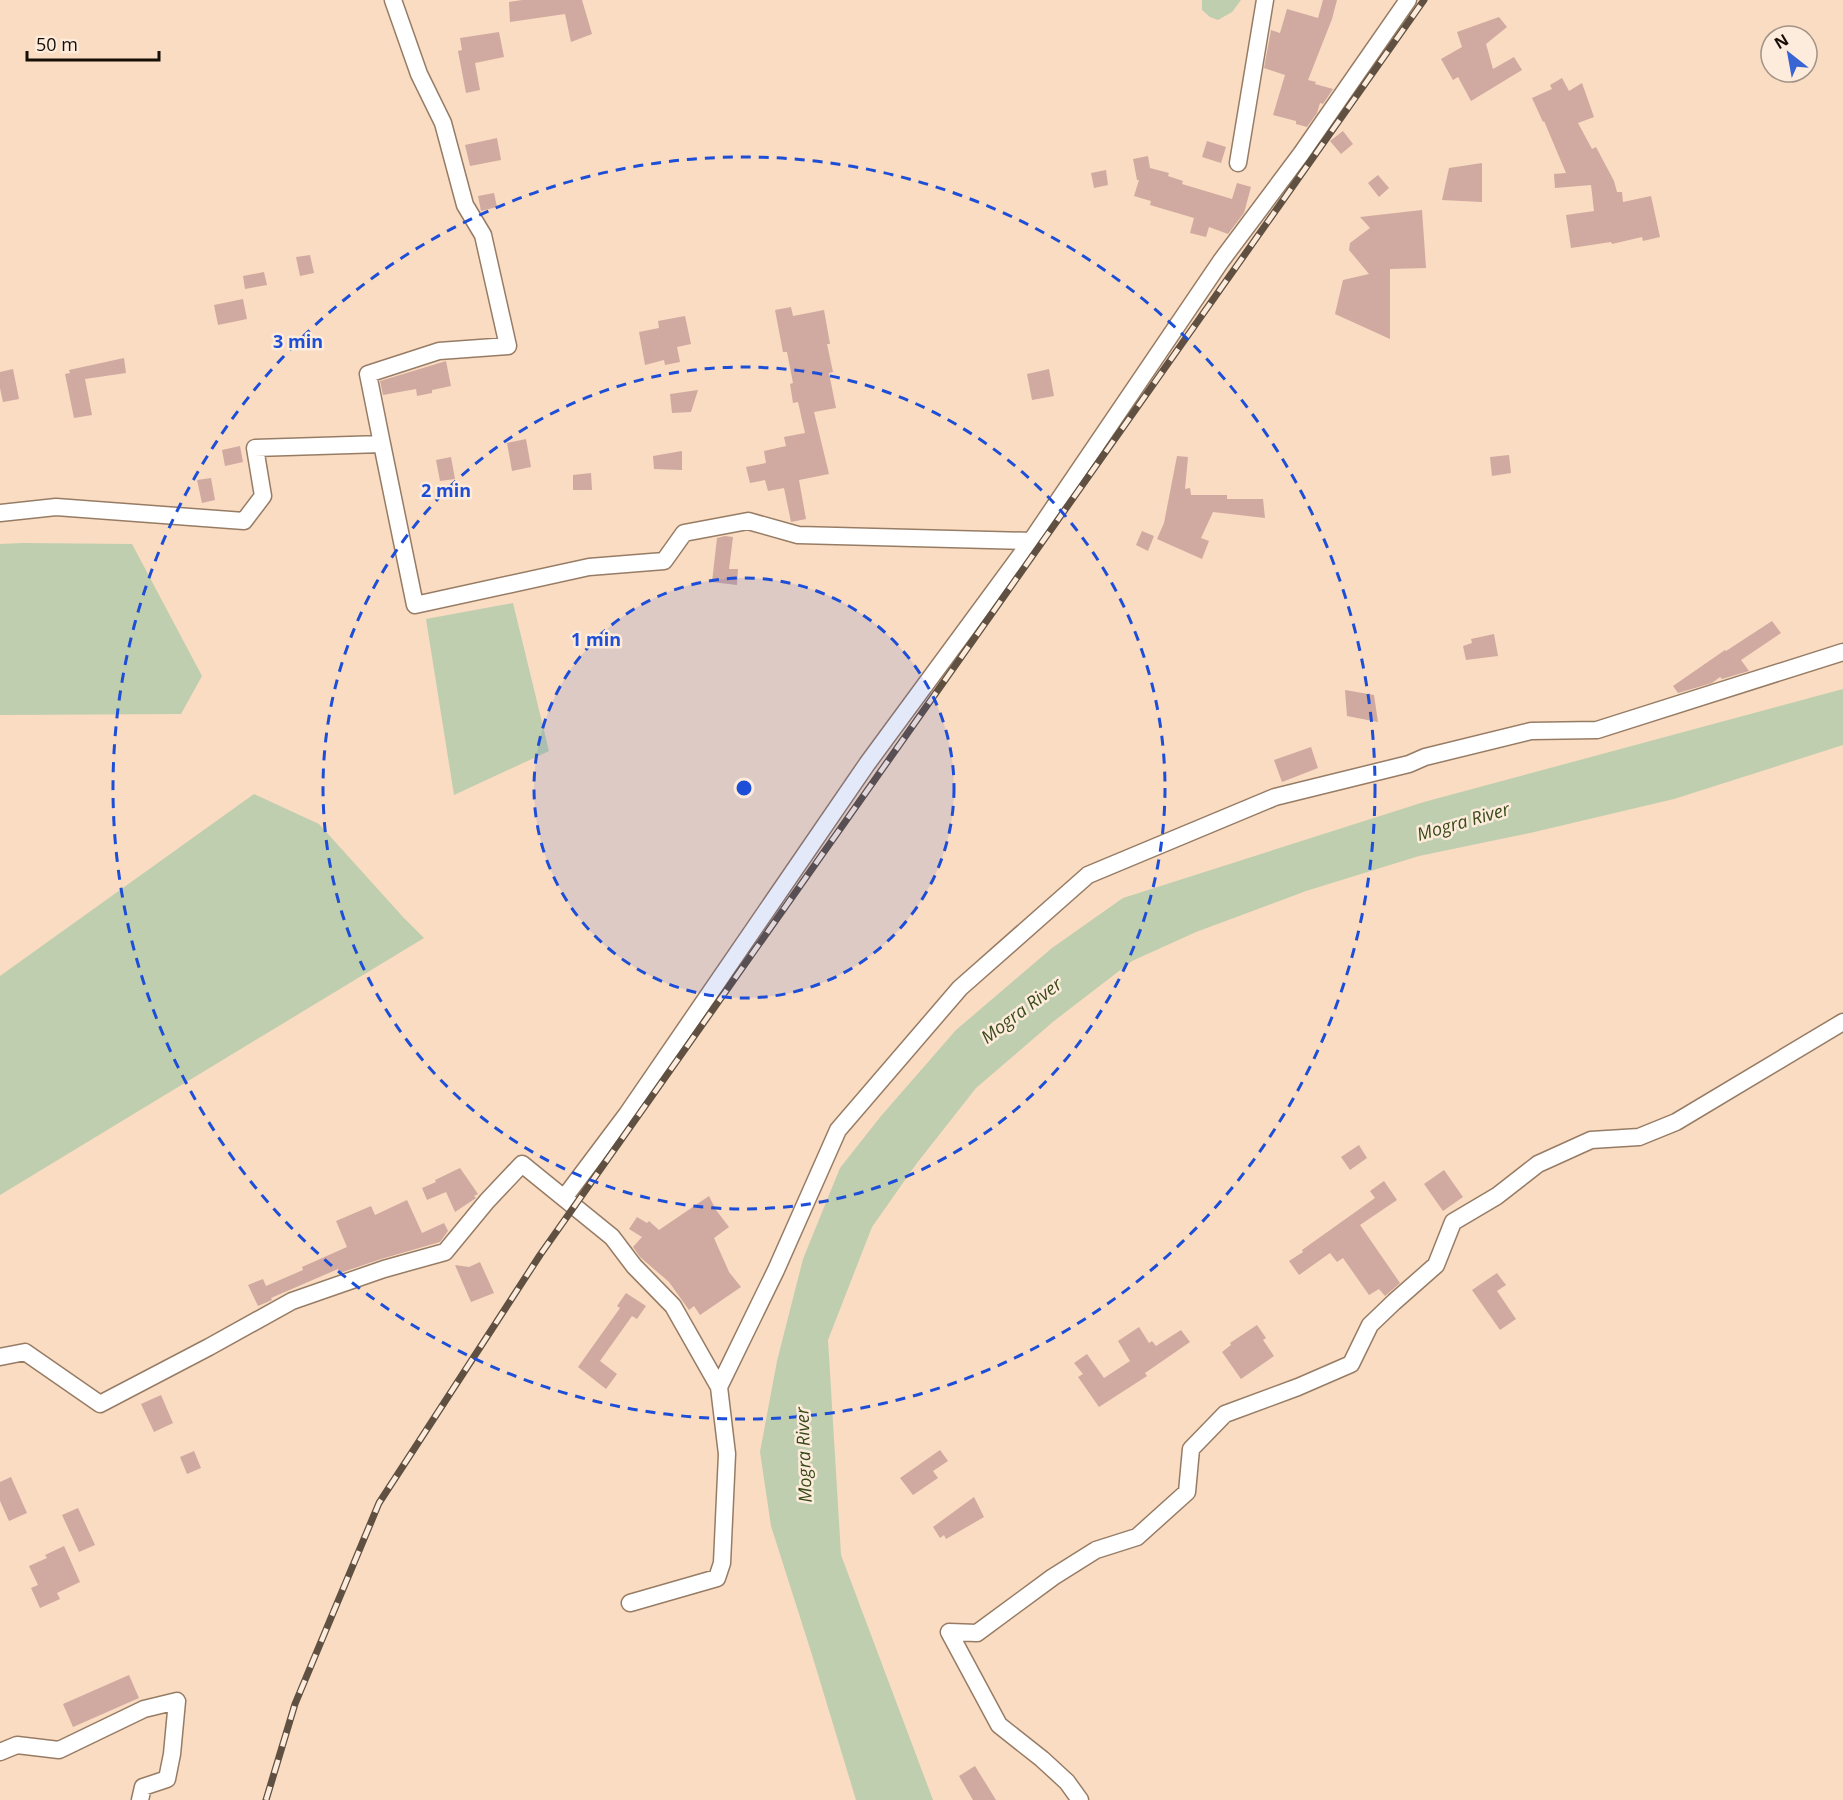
<svg xmlns="http://www.w3.org/2000/svg" width="1843" height="1800" viewBox="0 0 1843 1800" font-family="'Open Sans',sans-serif">
	<style>
		.water { fill: #bfceae }
		.building { fill: #d0a9a1 }
		.lines { fill: none; stroke-linecap: round; stroke-linejoin: round }
		.minor-casing { stroke: #977c65; stroke-width: 19 }
		.minor { stroke: #fff; stroke-width: 16 }
		.rail-casing { stroke: #5f5041; stroke-width: 7 }
		.rail { stroke: #fdebdc; stroke-width: 4.5; stroke-dasharray: 14; stroke-linecap: butt }
		.ring { fill: none; stroke: #1d4ed8; stroke-width: 3; stroke-dasharray: 10 8 }
		.labels { text-anchor: middle; dominant-baseline: central; stroke-width: 5; stroke-linejoin: round; paint-order: stroke }
		.water-label { font-size: 18px; font-style: italic; fill: #384a19; stroke: #fdebdc }
		.centre { fill: #1d4ed8; stroke: #fdebdc; stroke-width: 3 }
		.ring-label { font-size: 18px; text-anchor: middle; font-weight: bold; fill: #1d4ed8; stroke: #fdebdc; stroke-width: 5; stroke-linejoin: round; paint-order: stroke }
	</style>
	<rect width="100%" height="100%" fill="#f9dcc2"/>
	<path class="water" d="M1202,0h39l-9,12 -14,8 -8,-3 -8,-7z
		M23,543l109,1 70,132 -21,38 -181,1v-171z
		M513,603l36,148 -95,44 -28,-176z
		M1843,689v56l-169,54 -144,34 -111,23 -113,35 -110,41 -64,29 -78,60 -78,67 -59,75 -45,64 -44,113 13,215 92,245h-77l-43,-142 -42,-132 -11,-74 17,-91 26,-102 37,-91 41,-52 75,-86 96,-82 71,-50 301,-96z
		M254,794l65,30 84,93 21,21 -424,257v-219z"/>
	<path class="building" d="M522,0h60l10,34 -21,8 -6,-28 -55,8 -1,-20z
		M1323,0h14l-5,19 -24,61 8,2 -1,2 18,5 -10,15 -3,-1 -3,10 -10,14 -11,-3v-3l-23,-6 12,-40 -21,-7 7,-38 9,3 7,-24 31,9z
		M1499,17l8,10 -21,17 7,25 21,-12 8,13 -51,31 -13,-24 -5,3 -12,-21 21,-12 -5,-15z
		M499,32l5,25 -29,6 5,27 -14,3 -8,-42 4,-1 -2,-12z
		M1562,78l7,13 13,-8 12,34 -16,6 14,26 4,-2 18,34 3,11h5l1,10 28,-6 9,41 -17,4 -1,-4 -30,7 -1,-2 -40,6 -5,-33 28,-4 -3,-26 -36,3 -1,-14 12,-1 -22,-52 -1,1 -11,-24 20,-9 -2,-4z
		M1343,131l10,13 -12,10 -11,-13z
		M497,138l4,22 -31,6 -5,-21z
		M1207,141l19,6 -5,16 -19,-6z
		M1148,156l2,12 19,5 -1,3 15,5 -1,3 50,15 5,-16 14,4 -7,26 -16,21 -19,-7 -3,10 -16,-4 4,-15 -44,-13 1,-4 -17,-5 5,-16h-2l-4,-21z
		M1482,163v39l-40,-2 7,-32z
		M1106,170l2,15 -14,3 -3,-15z
		M1378,175l11,13 -10,9 -11,-14z
		M494,193l3,14 -16,4 -3,-15z
		M1422,210l4,58 -36,1v70l-55,-25 8,-34 26,-6 -20,-24 1,-7 20,-15 -10,-11z
		M310,255l4,18 -14,3 -4,-19z
		M264,272l3,13 -22,4 -2,-13z
		M243,299l4,20 -29,6 -4,-20z
		M791,307l2,9 31,-6 6,34h-3l6,28 -4,1 7,35 -22,4 15,62 -30,6 7,39 -15,3 -7,-34 -16,3 -3,-11 -15,3 -4,-16 20,-4 -2,-12 22,-5 -2,-9 21,-4 -7,-31 -5,1 -3,-19 3,-1 -6,-31h-4l-8,-42z
		M685,316l6,28 -14,3 3,15 -15,3 -1,-5 -19,5 -6,-33 20,-4 -1,-7z
		M124,358l2,15 -41,6 7,36 -18,3 -9,-44 5,-1 -1,-3z
		M446,361l5,25 -19,4v3l-15,3 -1,-7 -33,6 -3,-14z
		M13,369l6,30 -16,3 -3,-14v-16z
		M1049,369l5,27 -22,4 -5,-26z
		M698,390l-7,22 -19,1 -2,-19z
		M526,439l5,28 -19,4 -5,-28z
		M240,446l3,16 -18,4 -3,-16z
		M682,451v19l-28,-1 -1,-13z
		M1509,455l2,18 -19,3 -2,-19z
		M1177,456l11,1 -3,32 5,-1 1,7h36v4h36l2,19 -52,-6 -12,26 8,3 -7,18 -45,-20 7,-16z
		M451,457l4,22 -15,2 -4,-21z
		M591,473l1,17h-19v-15z
		M211,478l4,22 -13,3 -5,-23z
		M1142,531l12,5 -6,15 -12,-6z
		M725,536l8,1 -4,32h9l-1,16 -25,-3 5,-44z
		M1772,621l9,12 -40,27 8,11 -27,8 -2,-2 -8,6 -34,10 -5,-7 52,-36 1,1z
		M1494,634l4,22 -32,4 -3,-14 9,-3 -1,-4z
		M1345,690l29,5 4,27 -31,-6z
		M1311,747l7,21 -36,14 -8,-22z
		M1359,1145l8,13 -17,12 -9,-13z
		M460,1168l18,26 -4,2 2,2 -21,14 -9,-20 -19,8 -5,-12 14,-6 -1,-2z
		M1444,1170l19,27 -20,14 -19,-27z
		M1384,1181l13,19 -37,25 40,58 -15,13 -6,-7 -10,6 -26,-37 -6,4 -7,-9 -31,22 -10,-14 14,-9 -1,-2 73,-52 -5,-7z
		M709,1196l7,14 13,17 -15,11 15,34 12,15 -41,28 -6,-9 -5,4 -20,-28 -29,-25 -7,-10 9,-10 -13,-8 8,-12 10,6 2,-2 10,9z
		M407,1200l15,33 22,-10 4,8 -8,11 -59,17 -41,14 -2,-4 -67,29 1,2 -14,6 -10,-21 15,-6 3,7 37,-16 -1,-3 45,-20 -11,-26 35,-15 4,9z
		M480,1262l14,31 -23,9 -16,-37 14,2z
		M1497,1273l9,12 -9,6 19,28 -16,11 -28,-40z
		M626,1293l20,13 -9,13 -5,-3 -32,45 17,13 -11,15 -28,-22 42,-59 -3,-2z
		M1257,1325l9,13 -3,2 11,16 -33,23 -19,-27 9,-7 -1,-2z
		M1139,1327l10,16 3,-2 4,5 25,-16 9,12 -45,31 2,3 -48,31 -21,-30 5,-3 -9,-11 13,-9 17,24 26,-17 -12,-20z
		M161,1395l12,28 -19,9 -13,-28z
		M940,1450l8,11 -15,10 5,7 -25,17 -13,-17z
		M194,1451l7,17 -14,6 -7,-17z
		M11,1477l16,36 -18,8 -9,-20v-19z
		M974,1497l10,20 -38,22 -2,-4 -4,3 -7,-11z
		M78,1508l17,37 -16,7 -17,-37z
		M64,1546l16,36 -23,11 3,6 -20,9 -9,-20 7,-3 -9,-19 18,-8 -2,-3z
		M129,1675l10,23 -66,29 -10,-23z
		M975,1766l21,34h-23l-14,-24z"/>
	<g class="lines">
		<defs>
			<path id="minor" d="M1238,163l27,-163
				M382,444l33,161 174,-38 75,-6 20,-28 64,-12 50,14 233,6
				M0,513l56,-6 188,14 19,-25 -8,-48 127,-4 -14,-70 71,-23 69,-5 -25,-111 -18,-30 -22,-82 -24,-49 -26,-74
				M564,1198l63,-84 240,-350 164,-223 190,-280 80,-107 107,-154
				M0,1357l25,-5 75,52 109,-57 83,-46 92,-32 61,-17 42,-51 35,-37 90,73 22,29 39,40 46,81 8,67 -5,109 -5,15 -87,25
				M719,1387l57,-117 62,-140 122,-142 128,-113 187,-78 134,-33 16,-7 106,-26 66,-1 246,-78
				M0,1752l17,-7 42,5 85,-41 33,-8 -5,53 -5,25 -24,8 -3,13
				M1080,1800l-13,-18 -25,-23 -43,-34 -50,-93 28,1 76,-56 43,-27 41,-13 50,-45 4,-43 34,-35 73,-27 53,-23 19,-39 24,-23 42,-37 17,-43 44,-26 41,-32 53,-24 48,-3 37,-15 167,-100"/>
		</defs>
		<use href="#minor" class="minor-casing"/>
		<use href="#minor" class="minor"/>
		<defs>
			<path id="rail" d="M266,1800l29,-96 84,-201 161,-248 884,-1255"/>
		</defs>
		<use href="#rail" class="rail-casing"/>
		<use href="#rail" class="rail"/>
	</g>
	<circle cx="744" cy="788" r="210" fill="#1d4ed8" fill-opacity=".12"/>
	<g class="ring">
		<circle cx="744" cy="788" r="210"/>
		<circle cx="744" cy="788" r="421"/>
		<circle cx="744" cy="788" r="631"/>
	</g>
	<g class="labels">
		<g class="water-label">
			<text transform="translate(1463 821) rotate(-16)">Mogra River</text>
			<text transform="translate(1021 1010) rotate(-37)">Mogra River</text>
			<text transform="translate(803 1455) rotate(-92)">Mogra River</text>
		</g>
	</g>
	<circle cx="744" cy="788" r="9" class="centre"/>
	<g class="ring-label">
		<text x="298" y="348">3 min</text>
		<text x="446" y="497">2 min</text>
		<text x="596" y="646">1 min</text>
	</g>
	<g transform="translate(1789 54) rotate(329)"><circle r="28" fill="#fdebdc" stroke="#a19386" stroke-width="1.5"/>
	<path d="M0-4.5L10 22L0 15L-10 22Z" fill="#3864d4"/>
	<text y="-9" font-size="16" font-weight="bold" text-anchor="middle" fill="#170e05">N</text>
	</g>
	<path d="M27 51v9h132v-9" fill="none" stroke="#170e05" stroke-width="3"/>
	<text x="36" y="51" font-size="18" fill="#170e05" stroke="#fdebdc" stroke-width="4.5" paint-order="stroke">50 m</text>
</svg>
